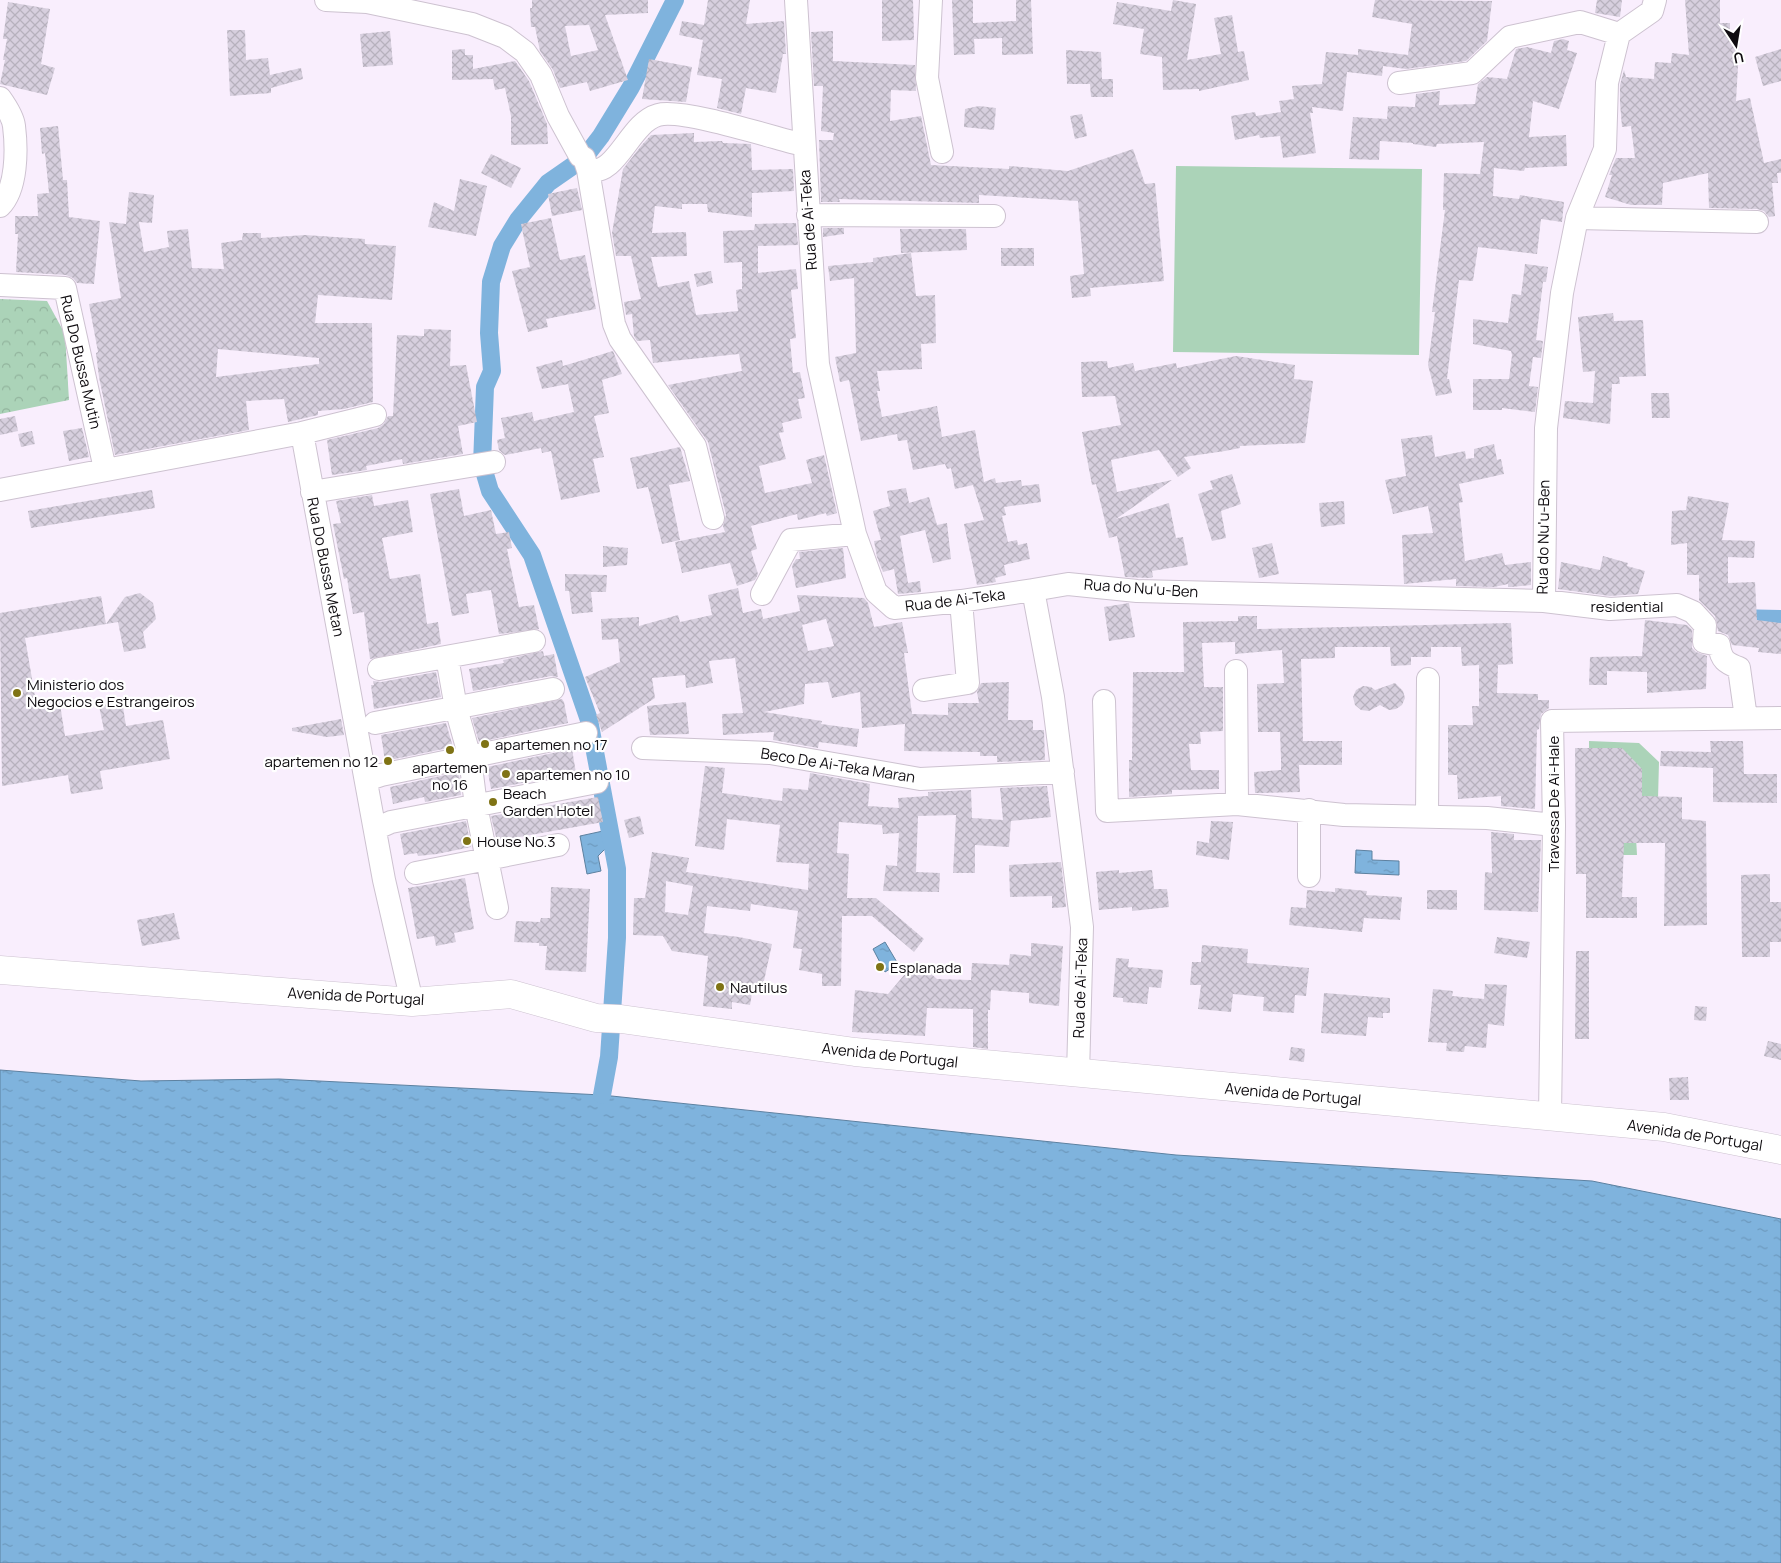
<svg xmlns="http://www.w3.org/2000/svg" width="1781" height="1563" viewBox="0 0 1781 1563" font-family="Manrope,sans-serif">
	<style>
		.grass { fill: #abd3b8 }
		.park { fill: url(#park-crowns) }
		.water { fill: url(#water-ripples); stroke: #5d81a0 }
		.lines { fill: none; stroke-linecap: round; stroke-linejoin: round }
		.canal { stroke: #7fb3dd; stroke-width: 18 }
		.building { fill: url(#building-cross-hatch); fill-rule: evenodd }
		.minor-casing { stroke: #cdc2d0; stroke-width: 24 }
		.major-casing { stroke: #cdc2d0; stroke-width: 29 }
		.minor { stroke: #fff; stroke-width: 22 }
		.major { stroke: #fff; stroke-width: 28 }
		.poi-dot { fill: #7f7315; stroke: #fff; stroke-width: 2 }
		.labels { text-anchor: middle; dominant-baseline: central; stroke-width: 4.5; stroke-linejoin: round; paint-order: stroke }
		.street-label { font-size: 15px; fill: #0f0c10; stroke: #fff }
		.poi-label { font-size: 15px; fill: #0f0c10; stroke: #fff; text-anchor: start }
	</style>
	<defs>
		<pattern id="park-crowns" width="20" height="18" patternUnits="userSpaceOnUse" patternTransform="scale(1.25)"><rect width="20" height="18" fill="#abd3b8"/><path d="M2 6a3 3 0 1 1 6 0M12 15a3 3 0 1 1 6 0" fill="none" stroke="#92b49d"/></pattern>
		<pattern id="water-ripples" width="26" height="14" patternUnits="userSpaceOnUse" patternTransform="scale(1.25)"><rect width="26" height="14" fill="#7fb3dd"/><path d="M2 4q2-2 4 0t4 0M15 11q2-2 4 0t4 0" fill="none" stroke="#6d99bd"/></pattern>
		<pattern id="building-cross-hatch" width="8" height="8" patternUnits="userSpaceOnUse" patternTransform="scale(1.25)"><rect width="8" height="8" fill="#d7cfde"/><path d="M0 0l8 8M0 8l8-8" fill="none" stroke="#b7b1bd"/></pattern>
	</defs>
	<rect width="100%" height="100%" fill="#f9eefd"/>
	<path class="grass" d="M1176,166l246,3 -3,186 -246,-3z
		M1589,741l50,2 20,19 -2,74 -21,1 1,18h-47z"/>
	<path class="park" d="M0,299l47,2 18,33 4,66 -69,14z"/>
	<path class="water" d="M603,831l3,17 -8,8 3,15 -14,3 -7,-38z
		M1356,850l16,1v9l27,1v14l-44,-2z
		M885,942l13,22 -13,8 -12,-23z
		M0,1070l141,11 138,-2 323,16 574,60 416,26 189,38v344h-1781z"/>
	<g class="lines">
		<path class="canal" d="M1734,618l47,1
			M602,1095l7,-38 8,-119v-69l-28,-149 -57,-165 -42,-64 -8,-27 3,-77 7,-16 -3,-38 2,-51 11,-36 16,-26 30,-37 36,-25 17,-22 30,-49 44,-87"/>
	</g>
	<path class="building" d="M532,0h116v13l-43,2 23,65 -38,11 -3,-9 -27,6 -7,-18 -13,-19 -5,-24h-4l-1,-19h2zM589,25l9,25 -27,6 -6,-30z
		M708,0h42l-4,24 38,-3 2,33h-3l-7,39 -30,-5 -5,26 -24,-6 5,-29 -25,-4 6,-35 -24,-5 3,-14 22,4z
		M882,0h31l1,40 -32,1z
		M952,0h21v23l43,-2v-21h15l2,54 -31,1v-17l-28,1 1,15 -21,1z
		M1173,0l23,4 -9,56 34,-6 -7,-36 18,-3 6,37 6,-1 5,29 -50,11v-2l-36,1 -1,-33 -22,-3 4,-25 -31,-5 4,-22 54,9z
		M1375,0l117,1 -5,40 -21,20 -60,8 -23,-3 -1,10 -35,-4 -4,39 -31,-4 1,6h-3l6,40 -33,5 -3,-22 -20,2 -1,-3 -24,5 -4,-24 24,-4 1,4 25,-4 -2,-11 15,-2 -2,-13 30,-2 4,-32 32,3v-6l50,6 4,-31 -40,-7z
		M1597,0h25l-2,17 -25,-4z
		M1685,0h35v23h10v8h10l-4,70 14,-3 14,65 17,-4v14h-4l1,10h-6l3,33 -6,1 -5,-6 -7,-2 -48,-1 -1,-35 -45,10 -1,22h-31l-26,-8 7,-22h-3l7,-17h19l-4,-32 -9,1 -2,-24v-18l4,-15 2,7 28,2 1,-17 16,1 1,-10 17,2z
		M8,2l42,7 -9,55 14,4 -8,27 -47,-11 5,-24h-2l4,-21h-4z
		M227,30h18l1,30 22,-2 2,17 31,-7 2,11 -32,9v5l-41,3z
		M390,31l3,34 -30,2 -3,-33z
		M833,31v30l82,4 1,26 -25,-1 -1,31 31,-5 10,49 78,4v-3l59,5 65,-22 12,35 10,-1 9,98 -74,7 1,8 -19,2 -2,-22 14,-2 -6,-73 -99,-6v8l-140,-4 1,3h-19l-2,-62h14l1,-7 -13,-2 2,-45h-9l-3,-54z
		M1563,39l6,2 -2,9 10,3 -18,56 -26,-8 -4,36 37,-2 1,31 -42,2 -1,3 -30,-3 -1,28 26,3 1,-4 44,7 -2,20 -21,-3 -4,35 -59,-7 -5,34 -14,-1 -12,99h2l3,14 -16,3 -8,-31 7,-53h-3l13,-102h-2l1,-37 36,1 4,-32 -47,2 -1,3 -23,-3v-1l-33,-2 -1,19 -30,-1 4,-42 34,2 1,-13 27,1 1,-13 24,-3 -1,14 36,-1 3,-20 9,-7 20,2 9,-30 11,-2 24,6 3,-12z
		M465,49v6h8v14l42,-8 14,20 18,43 1,20 -37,1v-29l-6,-28 -10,2 -2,-11 -41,1v-30z
		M1781,49v32l-18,5 -8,-29z
		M1066,50l35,2 1,27h11v18h-22l-1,-13h-23z
		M649,59l43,8 -6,35 -44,-3z
		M979,106l17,2 -2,22 -30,-3 1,-18z
		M1082,114l5,22 -12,3 -5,-23z
		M58,126l5,54h4l2,37 31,4 -6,63 -17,-1 -4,-5 -7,-3 -50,-3 2,-38h-3v-18h23l-1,-22 12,-1 -4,-40 -3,1 -2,-26z
		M694,133v9l28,-1 1,2 28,1 1,26 41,-1 1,22 -42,2v24l-44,-5 -1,-8h-25v5l-27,-3 -3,27 34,-1 1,24 -36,1 7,30 31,-6 7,34 42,-4 -2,-21 6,-1v-27l-18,1 -1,-32 31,-1 1,-6 41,-1 2,22 -40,1v27l38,-4 2,20 -7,1 5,48 -6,1 3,34 7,-1 5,26 -7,1 4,19 -20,5 2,9 -5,1 7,26 -27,7 6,27 47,-10 -6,-23 18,-5 13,58 -10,3 -1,-3 -28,7 -1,-6 -46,12 6,23 -6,2 7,23 -3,6 -18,6 -7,-23 -48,10 -7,-31 50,-10 -2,-6 3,-11 -18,-73 -40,-57 74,-14 -3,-17 -86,9 -3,-23 -13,1 -3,-5 -2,-22 -6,1 -2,-13 17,-3 -10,-43h-15l-4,-23 11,-64 18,-23 10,-11z
		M491,154l30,14 -10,20 -30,-15z
		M460,179l27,7 -11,50 -48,-9 6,-25 20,9z
		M577,188l5,22 -30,6 -4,-22z
		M129,192l25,3 -2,28 -13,-1 5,30 25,-5 -2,-16 21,-2 4,39 32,1 -3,-26 21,-3 1,-7h18v5l44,-3 60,4v5l31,2 -4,54 -74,-5 -3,28h57l1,79 -29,7 -26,2v4l-30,7 -4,-23 -38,2 3,29 -134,25 -16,-78 -3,-24 2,-1 -9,-48 32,-6 -12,-76 17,2zM218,349l101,9v6l-103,13z
		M551,218l9,42 25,-5 11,54 -50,10 2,8 -20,5 -16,-61 18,-4 -9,-43z
		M823,228h21v6l-21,3z
		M900,229h66l1,21 -66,3z
		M1001,248h33v18h-33z
		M911,253l5,43 19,-1 1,48 -15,1 1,25 -45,2 3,20h-3l5,26 55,-11 5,31 33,-7 9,52 11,-4 1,5 25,-3 1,6 17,-2 2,18 -37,5 2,8 -4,1 6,26 9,-2 1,5 9,-2 3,16 -26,6 2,10 -11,3 1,4 -19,3 -13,-61 20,-4 -11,-35 -18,4 -4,-21 -4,1 -2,-5 -32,6 -6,-30 -9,1 -1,-7 -36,7 -12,-61 -9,2 -5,-25 21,-4 -2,-75 -24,3 -2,-15 45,-4v-4z
		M1525,264l23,3 -2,15h-3l-7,58 7,1 -2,17 -8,-1 -4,29 9,1 -3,25 -33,-4v2h-29v-31h36l3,-24 -1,-4 -38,-7v-25l35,4 4,-29 9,1z
		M711,271l2,12 -16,4 -3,-13z
		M1613,313l1,8 29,-1 3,56 -27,1 1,7h-8l-2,40 -47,-6 2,-17 28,2 2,-32 -12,1 -5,-55z
		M424,329l27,1 -1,36 16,-1 11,57 -19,4 5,28 -60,10 -1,-5 -36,7 1,4 -35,5 -5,-35 51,-12 6,-4 4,-8h5l4,-81 27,1z
		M613,351l9,23 -20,6 7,33 -15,3 10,41 -11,2 7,33 -39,8 -10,-49 -9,2 -1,-5 -36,7 -6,-5 -2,-10 8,-2 -4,-20 31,-6 2,9 40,-9 -6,-28 -26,5 -6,-22 26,-7 1,6z
		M1236,356l59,9 -1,14 19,2 -8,62 -65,3v2l-15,3 -41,6 7,11 -13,9 -19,-27 -48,10 6,32 55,-12 -56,39 53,-16 7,35 7,-1 5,28 -36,6 1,6 -3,1 -25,-1 -8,-41 -8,2 -13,-54 -4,1 -10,-53 39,-7 -6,-29 -33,1 -1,-35 26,-1 1,7 25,-5 2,8 41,-8 1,5z
		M1651,393h18l1,25h-18z
		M15,416l3,15 -18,4v-16z
		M82,428l7,29 -20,4 -6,-30z
		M32,431l3,13 -14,3 -3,-13z
		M1432,435l3,22 30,-6 1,8 8,-1v-9l20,-5 3,16 4,-1 3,15 -45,10 4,18 -4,1 6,58 37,-8 3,12 26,-3v23l-20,2h-3v-3l-14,3 -38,-1v-7l-52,5 -2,-49 31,-2 -5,-27 -35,8 -8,-34 21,-4 -5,-37z
		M680,447l10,34 -21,4 11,55 -18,4 -14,-57 -11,2 -7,-31z
		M1232,474l9,30 -20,7 5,27 -14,3 -14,-47 15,-5 -3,-8z
		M906,488l3,15 20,-6 8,28 10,-2 4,36 -18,4 -8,-33 -25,6 8,47 12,-2 1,11 -23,2 -4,-25 -11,3 -6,-15 -3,-16 7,-1 -8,-29 17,-5 -3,-15z
		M459,489l5,27 27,-6 5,24 13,-2 3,16 -5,1 12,58 15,-2 5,24 -40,5 -8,-44 -25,4 3,19 -17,3 -22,-122z
		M152,490l3,18 -124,20 -3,-17z
		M372,495l2,11 34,-6 5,32 -31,6 8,41 30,-5 7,50 11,-2 3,22 -71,15 -6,-47 -11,2 -6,-36 -3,1 -11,-55 8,-1 -5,-22z
		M1688,496l41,7 -7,37 33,1 -1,17 -26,-1v26l27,-1 2,38 24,3v31l-23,-2 1,-4 -27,-3 -4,-10 -10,-4 -3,-15 -16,-16v-25h-12v-32l-16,2 1,-34 14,-1z
		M1344,501l1,23 -24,3 -2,-24z
		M1272,543l7,31 -20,4 -7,-30z
		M603,546l25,2 -1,17 -24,2z
		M843,548l3,30 -50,10 -4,-22 4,-7h4l-1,-7z
		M1603,556l25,7 -1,3 18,5 -7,23 -28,2 -52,-7 3,-27 39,8z
		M565,574l42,1 -1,17h-15l2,20 -21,2 -3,-23h-4z
		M738,588l5,25 18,-4 2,10 37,-8 -3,-16 67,3 4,5 6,24 28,-5 6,31h-4l8,61 36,1v-12h31l-2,-11 4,-9 28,-1 -1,38h25v10h11l1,30 -48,2v-6h-17v-4l-76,-1 1,-27 -43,4 -2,-36 -28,6 -4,-16 -23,2 -1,20 -40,8 58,9 -1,3 38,5 -2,18 -38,-5 -1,6 -45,-8 1,-8 -51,3 -1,-21 21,-1 -8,-55 -26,3 4,22 -27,5 -1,-13 -33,3 3,20 -53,34 -6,-17 4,-2 -15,-36 35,-15 -2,-23 -16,1 -1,-21 38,-2v9l39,-11 2,7 32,-7 -4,-20zM826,619l8,27 -26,5 -6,-26z
		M140,593l13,10 3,16 -13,13 3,16 -22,4 -6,-30 -12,2 19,-27z
		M101,596l5,28 -81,14 11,64 23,-4 6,38 39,-6 -5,-24 23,-5 4,25 37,-6 7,39 -70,12 3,18 -32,5 -3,-19 -66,11 -2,-173z
		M1129,603l6,34 -26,4 -5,-34z
		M1238,616h19v13l254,-6 2,41 -15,1 -1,28 41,1v6h11v8l-8,6 -2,15 -2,1 -2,79 -34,-3v-10l-43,3 -1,-24h-9v-50h25l-1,-19h7v-41l-17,1 -1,-19h-30v10h-20v8l-20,1 -1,-19h-55v11l-34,1 2,82h39v24h-43l1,27 -40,1h-5l-1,-21 27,-2v-10l-1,-28h-22l-1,-48 27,-1 -2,-33 -47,4v-12l-33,1 2,44h19v44l-23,1 1,12h-12l2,26h28v19l-47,1v4l-43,3v-37h3l1,-88h51l-1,-50 55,-1z
		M1645,620l42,5 5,5v18l4,4 11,4 -1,33 -59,4v-21l-40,-1v14h-18l1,-28 52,-1z
		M543,651l1,5 10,-2 4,23 -7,-1 -78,15 -4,-22 35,-6 -1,-3z
		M436,672l5,25 -67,12 -3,-24h3l-1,-4 8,1z
		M1395,683l8,8 2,7 -3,7 -6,4 -7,1 -9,-5 -11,6 -8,-1 -6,-5 -2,-8 3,-7 7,-4 8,1 4,3z
		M562,699l2,3 4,21 -89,19 -7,-24z
		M686,702l3,32 -39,1 -3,-29z
		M341,719l3,16 -17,2 -35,-6v-3z
		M446,723l7,24 -68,14 -4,-26z
		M1710,741h33l1,33h33v29l-64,-1v-34l-53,-2 1,-15 50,1z
		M1575,748h47l20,21v27l40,1v22l24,2 1,104 -43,1 1,-83h-41l-2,54h15v21h-51v-44h-10z
		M572,749l4,24 -85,16 -4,-22z
		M705,766l20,2 -3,25 60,8 1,-13 25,2 2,-17 60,11 -2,22 31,2 -1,-10 30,-2v-4l43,-2 1,28 31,2 -3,-32 47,-2 4,31 -40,4 -2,26 -34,-2v28h-22l3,-58 -38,1 -2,56 24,1 -1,19 -56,-1 3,-26 11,1 2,-33 -16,1 -1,-9 -43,-3 -2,31 12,1 -2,44h29l48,41 -10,13 -42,-36h-30l-1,70h-19v-12l-23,-4 3,-21 -9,-1 5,-37 -47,-7 -1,7 -43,-5 -3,27 35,4 33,7 -10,46 -9,-3 -3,18 -18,-3v7l-29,-3 5,-50 -36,-5 -9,-15 -30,-1 1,-37h11l7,-46 37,6 -3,14 122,18 1,-26 -33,-2 4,-37 -53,-6 -3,31 -29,-4zM666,881l27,5 -5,29 -23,-3z
		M459,772l2,23 -36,7 -1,-5 -31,7 -3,-17z
		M598,797l5,25 -106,19 -6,-25z
		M640,816l4,18 -15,4 -5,-18z
		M466,821l5,26 -34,7 -19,2 -1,-3 -13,2 -4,-21z
		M1211,821l22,1 -4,38 -33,-5 1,-14 12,2z
		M1491,832l23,2v6h27l-3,72 -54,-2 1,-38 7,1z
		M1061,862l5,45 -14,1v-12l-42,1 -1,-32z
		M1119,870v3l33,-3 2,19h13l2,18 -37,4v-4l-33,3 -3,-38z
		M1770,874v28h11v40h-11v15h-28l-1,-82z
		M465,878l9,51 -20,4 2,9 -20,4 -2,-10 -17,3 -9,-51z
		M551,887l39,2 -4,83 -41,-2 2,-24h-8v-3l-25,-1 2,-21 24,1 1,-4h9z
		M1335,888l32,3 -1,4 36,2 -2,23 -36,-2 -2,14 -73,-7 2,-18 15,1 1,-18 28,2z
		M1427,890h30v20l-30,-1z
		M174,913l6,26 -38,7 -5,-26z
		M1497,937l33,5 -3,16 -33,-5z
		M1031,943l32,3 -4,60 -30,-3v-10l-38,-3 -1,20h-2v39l-15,-2v-38l-46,-1 -2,28 -73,-4 3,-42 33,4 28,-33 21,18 34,1 1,-17 37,2 1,-11 21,2z
		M1202,945l46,4 -1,14 62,5 -3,28 -11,-1 -1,18 -31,-2 1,-14 -31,-3 -2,18 -33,-3 3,-24h-11l2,-23h9z
		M1576,951h13v88h-14z
		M1116,958l13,1 -1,8 35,3 -2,18 -12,-1 -2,17 -24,-2v-4l-10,-1z
		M1485,984l22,1 -3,41 -16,-2 -2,24 -21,-2 -1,6 -18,-1 1,-8 -19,-1 5,-53 20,2 -1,5 32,3z
		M1324,993l66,5v15h-7v5l-15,-1 -2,19 -45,-3z
		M1695,1006l12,1 -1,14 -12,-1z
		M1768,1041l13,3v16l-17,-4z
		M1291,1047l14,2 -1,13 -15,-2z
		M1688,1077l1,23h-19l-1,-22z"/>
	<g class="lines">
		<defs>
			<path id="minor" d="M326,0l41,2 105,22 33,13 20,15 16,23 17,41 22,40 4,2 4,12c29,7 41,-47 70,-55 24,-7 116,23 145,30
				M796,0l22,364 37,170 21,58 18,16 67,-7 72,-11 20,107 29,230 -4,147
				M931,0l-4,78 15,74
				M1399,83l73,-10 38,-36 70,-15 39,12
				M0,98c5,7 13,20 14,28 3,24 3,63 -14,80
				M588,170l26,154 6,15 75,107 18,72
				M808,215l186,1
				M1577,218l180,4
				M0,285l65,3 40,181
				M302,433l73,-18
				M0,490l302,-57 82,447 28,122
				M312,492l182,-30
				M1033,590l35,-6 69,7 407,10 2,-173 16,-135 15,-75 28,-69 2,-66 12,-49 33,-23 3,-11
				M762,594l29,-54 64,-6
				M1544,601l66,8 67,-4 16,7 12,13 -1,17 15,3c2,15 7,18 20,23l7,50
				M447,657l9,51 14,50 6,48 21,102
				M379,669l155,-28
				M1236,671l1,133
				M924,690l44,-7 -7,-82
				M1104,701l3,110 130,-7 107,11 143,3 67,7
				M375,723l178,-34
				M643,748l127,5 150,26 143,-7
				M366,780l15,-5 205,-42
				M1427,815l1,-136
				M375,829l16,-7 206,-40
				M416,873l142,-28
				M1309,876v-66
				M1550,1117l4,-292 -2,-104 229,-3"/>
			<path id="major" d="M0,970l412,32 99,-8 85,24 25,1 234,33 809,75 117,23"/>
		</defs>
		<use href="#minor" class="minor-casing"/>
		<use href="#major" class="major-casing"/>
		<use href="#minor" class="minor"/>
		<use href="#major" class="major"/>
	</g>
	<g class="poi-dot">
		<circle cx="17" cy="693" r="5"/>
		<circle cx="485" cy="744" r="5"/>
		<circle cx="450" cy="750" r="5"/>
		<circle cx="388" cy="761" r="5"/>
		<circle cx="506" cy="774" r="5"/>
		<circle cx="493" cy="802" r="5"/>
		<circle cx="467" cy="841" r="5"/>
		<circle cx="880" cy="967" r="5"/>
		<circle cx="720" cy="987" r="5"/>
	</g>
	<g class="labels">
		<g class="street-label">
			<text transform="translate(808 220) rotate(-94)">Rua de Ai-Teka</text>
			<text transform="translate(81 362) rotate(77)">Rua Do Bussa Mutin</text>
			<text transform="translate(1543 537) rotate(-89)">Rua do Nu'u-Ben</text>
			<text transform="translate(326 567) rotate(79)">Rua Do Bussa Metan</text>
			<text transform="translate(1141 588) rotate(4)">Rua do Nu'u-Ben</text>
			<text transform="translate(955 600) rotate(-7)">Rua de Ai-Teka</text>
			<text x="1627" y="606">residential</text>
			<text transform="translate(838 765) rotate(9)">Beco De Ai-Teka Maran</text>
			<text transform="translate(1553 804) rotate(-90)">Travessa De Ai-Hale</text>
			<text transform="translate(1080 988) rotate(-88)">Rua de Ai-Teka</text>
			<text transform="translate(356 996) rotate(3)">Avenida de Portugal</text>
			<text transform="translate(890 1055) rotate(6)">Avenida de Portugal</text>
			<text transform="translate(1293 1094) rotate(5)">Avenida de Portugal</text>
			<text transform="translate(1695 1135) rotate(9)">Avenida de Portugal</text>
		</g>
		<g class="poi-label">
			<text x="27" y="684">Ministerio dos<tspan x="27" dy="17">Negocios e Estrangeiros</tspan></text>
			<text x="495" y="744">apartemen no 17</text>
			<text x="378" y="761" text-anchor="end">apartemen no 12</text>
			<text x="450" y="767" text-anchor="middle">apartemen<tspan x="450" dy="17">no 16</tspan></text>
			<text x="516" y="774">apartemen no 10</text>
			<text x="503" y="793">Beach<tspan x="503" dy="17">Garden Hotel</tspan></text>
			<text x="477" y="841">House No.3</text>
			<text x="890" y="967">Esplanada</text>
			<text x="730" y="987">Nautilus</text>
		</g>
	</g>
	<g transform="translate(1736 45) rotate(168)" stroke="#ffffff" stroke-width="4" paint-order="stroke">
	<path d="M0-4L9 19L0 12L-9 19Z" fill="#0f0c10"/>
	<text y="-8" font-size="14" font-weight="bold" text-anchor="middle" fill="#0f0c10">U</text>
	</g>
</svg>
